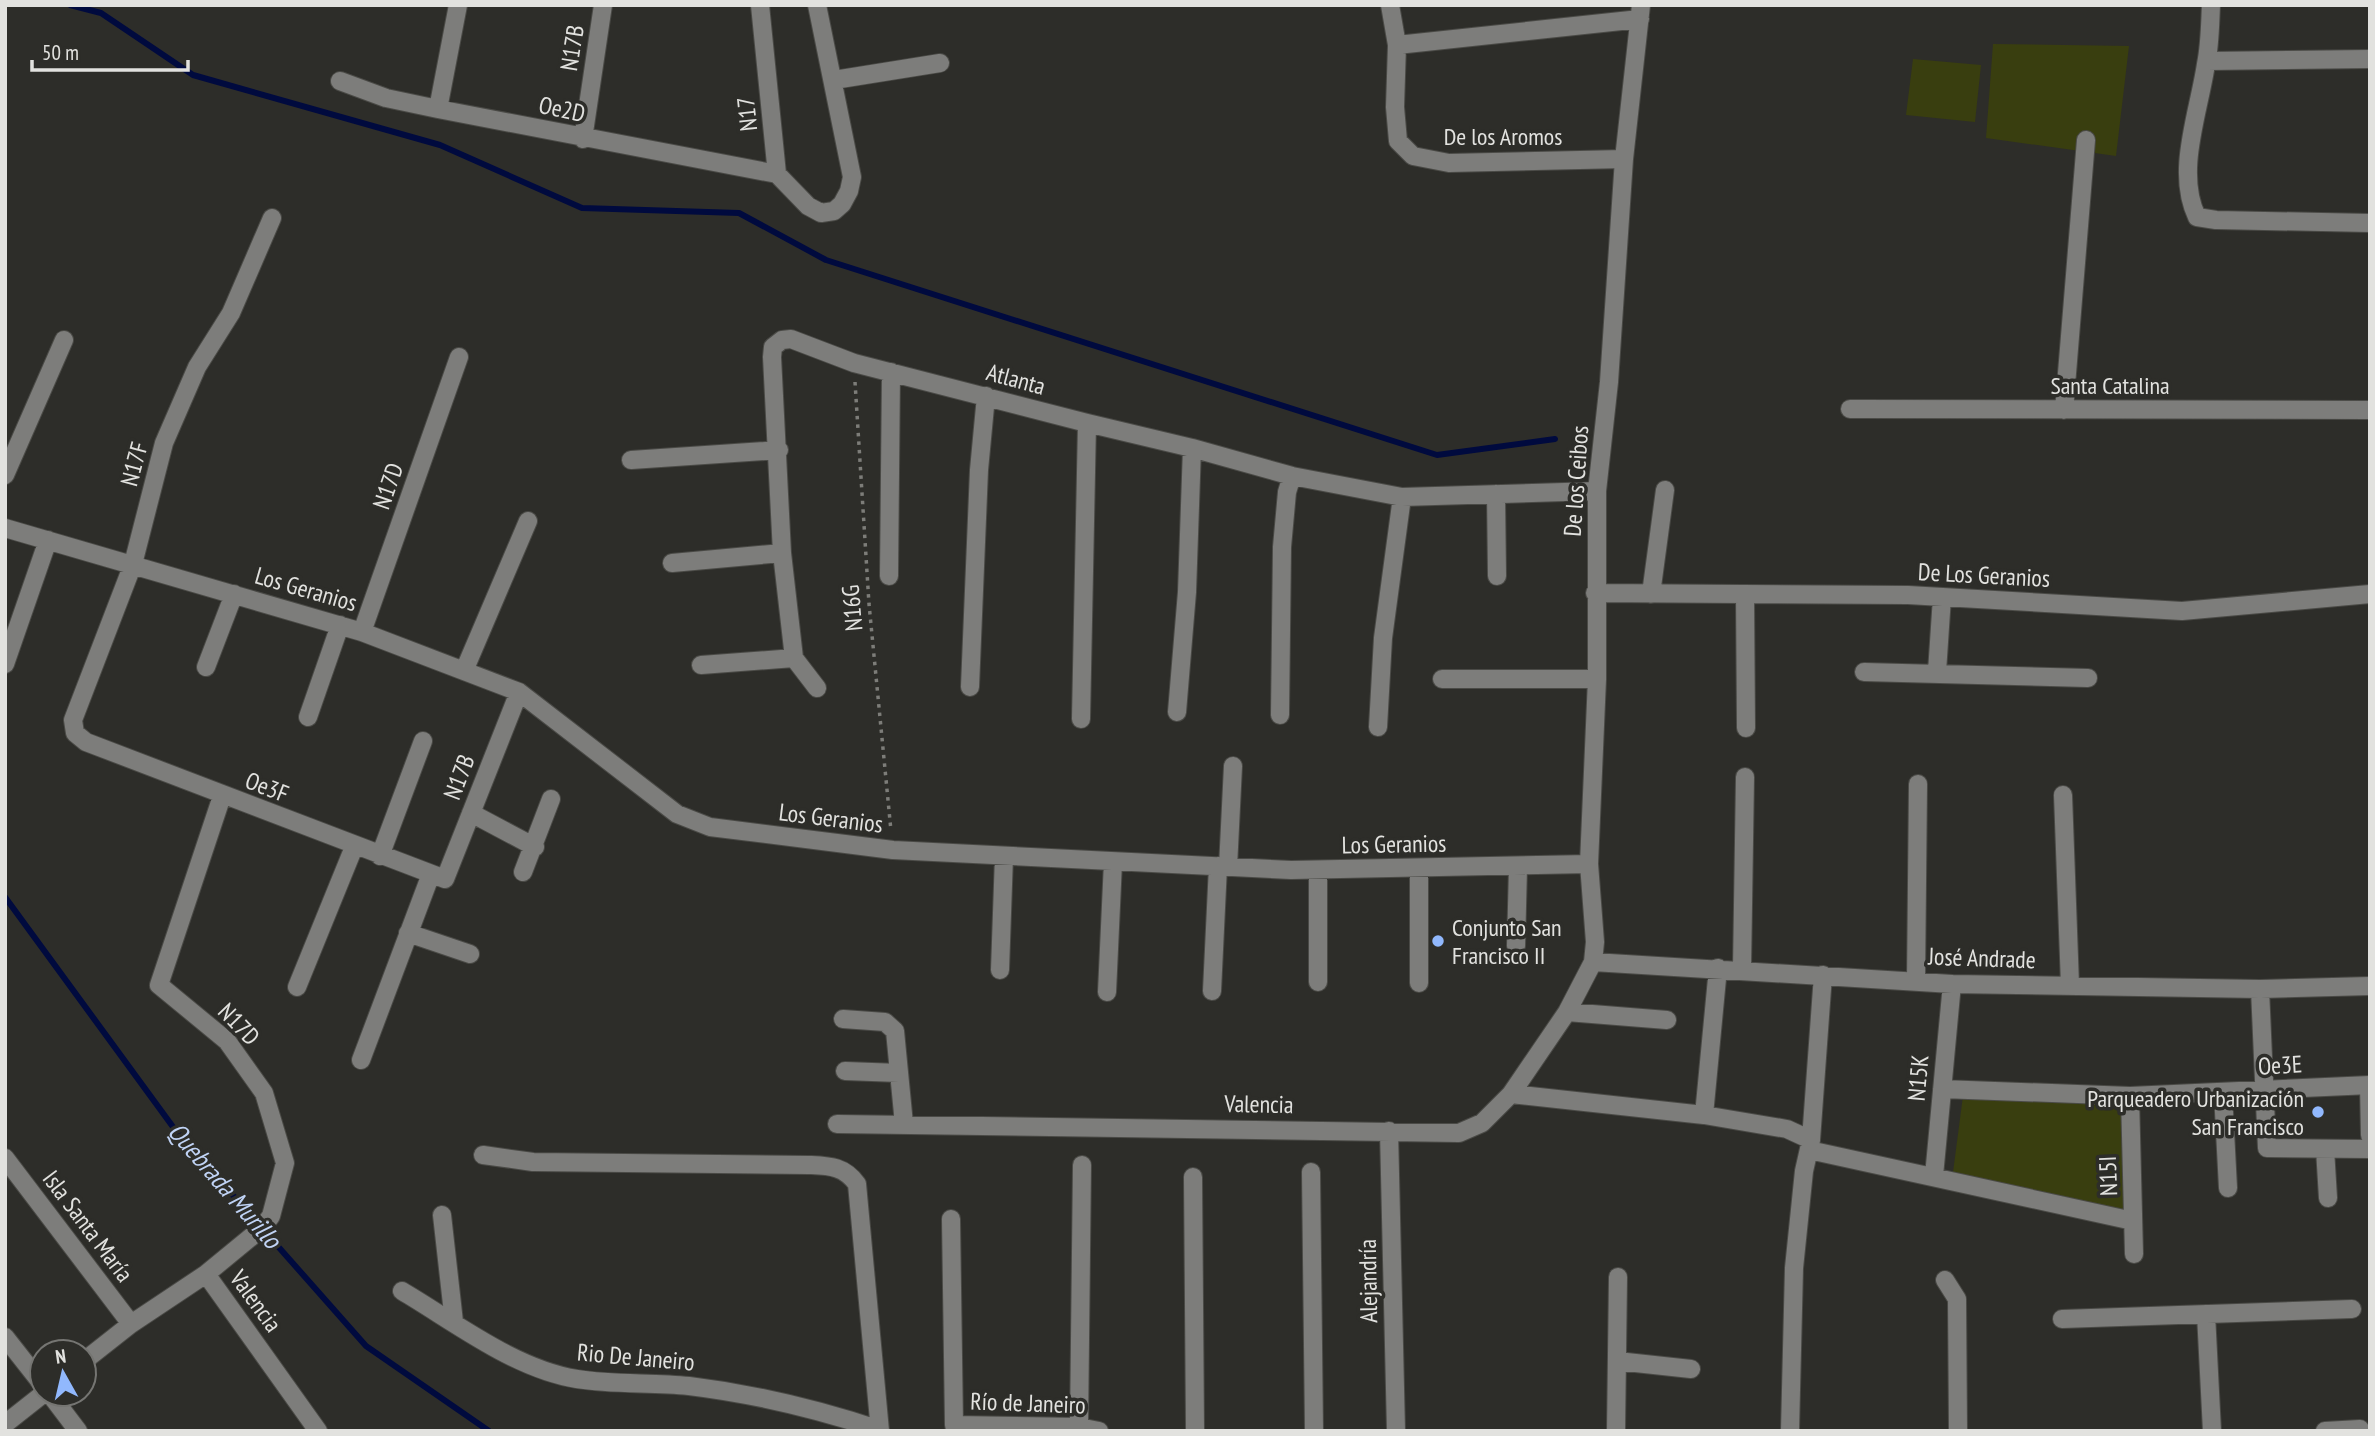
<svg xmlns="http://www.w3.org/2000/svg" width="2375" height="1436" viewBox="0 0 2375 1436" font-family="'PT Sans Narrow',sans-serif">
	<style>
		.green { fill: #393e0f }
		.lines { fill: none; stroke-linecap: round; stroke-linejoin: round }
		.stream { stroke: #000a3e; stroke-width: 6 }
		.minor-casing { stroke: #4a4a46; stroke-width: 20 }
		.path { stroke: #7d7d79; stroke-width: 3.5; stroke-dasharray: 3.5 5; stroke-linecap: butt }
		.minor { stroke: #7d7d7b; stroke-width: 18 }
		.poi-dot { fill: #91b8fd; stroke: #2d2d29; stroke-width: 2.5 }
		.labels { text-anchor: middle; dominant-baseline: central; stroke-width: 7; stroke-linejoin: round; paint-order: stroke }
		.street-label { font-size: 24px; fill: #e2e2df; stroke: #2d2d29 }
		.poi-label { font-size: 24px; fill: #e2e2df; stroke: #2d2d29; text-anchor: start }
		.water-label { font-size: 26px; font-style: italic; fill: #c0d3f5; stroke: #2d2d29 }
	</style>
	<rect width="100%" height="100%" fill="#2d2d29"/>
	<path class="green" d="M1993,44l136,2 -13,110 -130,-18z
		M1913,59l68,6 -6,57 -69,-7z
		M1964,1088l166,8 3,125 -181,-41z"/>
	<g class="lines">
		<path class="stream" d="M70,5l31,8 92,62 247,70 142,63 157,5 87,47 611,195 118,-16
			M5,897l171,234 190,215 123,85"/>
		<defs>
			<path id="minor" d="M760,5l17,169 31,32 13,7 13,-2 8,-7 7,-13 3,-14 -35,-172
				M1390,5l7,40 -2,62 3,34 15,15 36,7 175,-4
				M2211,5c-1,20 -1,40 -5,59 -7,48 -31,108 -9,153l19,3 154,3
				M1397,45l243,-26
				M2207,61l163,-2
				M834,80l106,-17
				M340,81l46,17 52,11 339,65
				M438,109l20,-104
				M583,139l20,-134
				M272,218l-41,95 -34,54 -33,76 -31,121 -60,156 2,13 11,9 359,137 74,-187
				M1850,409l520,1
				M2064,410l22,-270
				M631,460l148,-10
				M5,475l59,-135
				M1496,494l1,82
				M5,528l357,104 157,60 158,122 33,13 183,23 398,20 298,-6
				M672,563l110,-10
				M889,576l2,-204
				M1595,593l313,2 274,16 188,-17
				M1651,594l14,-104
				M1745,595l1,133
				M362,632l97,-275
				M5,664l43,-124
				M701,665l93,-7
				M206,667l28,-73
				M464,671l64,-150
				M1864,672l224,6
				M1937,672l5,-75
				M1442,679h155
				M970,687l9,-217 7,-74
				M817,688l-23,-30 -12,-105 -10,-196 1,-10 9,-7 9,-1 63,24 233,60 105,25 100,28 110,21 195,-6
				M1177,712l10,-120 5,-144
				M1280,715l2,-168 5,-55 5,-16
				M308,717l32,-92
				M1081,719l6,-296
				M1378,727l5,-89 19,-141
				M2063,795l7,190
				M471,813l64,34
				M380,856l43,-115
				M1228,867l5,-101
				M523,872l28,-73
				M408,933l62,21
				M1516,946l2,-79
				M1593,962l359,22 308,5 110,-3
				M1742,969l3,-192
				M1000,970l4,-114
				M1916,980l2,-196
				M1318,982v-112
				M1419,983v-115
				M297,987l57,-140
				M2260,989l7,159 103,1
				M1212,991l6,-125
				M1107,992l6,-130
				M1567,1012l100,8
				M843,1019l42,3 10,9 9,93
				M361,1060l70,-186
				M845,1071l54,2
				M2369,1085l1,50
				M1942,1089l188,7 240,-11
				M2223,1093l5,95
				M1511,1094l193,21 83,14 24,11
				M2130,1096l4,158
				M1704,1115l14,-147
				M837,1124l622,9 23,-10 29,-29 56,-82 26,-50 2,-20 -6,-78 8,-185v-188l12,-109 15,-223 17,-154
				M1389,1131l7,300
				M2325,1149l3,49
				M1809,1150l324,71
				M483,1155l50,7 276,3c21,1 35,1 48,19l23,247
				M5,1158l126,166
				M1311,1172l3,259
				M1934,1176l18,-192
				M1193,1177l2,254
				M442,1215l12,107
				M951,1219l3,206 125,2 20,4
				M206,1274l112,157
				M1945,1280l12,19 1,132
				M402,1291c54,32 113,78 175,88 37,6 75,3 112,7 66,8 128,23 191,44
				M2206,1314l6,117
				M2062,1319l290,-10
				M5,1337l37,47
				M84,1361l47,-37 75,-50 56,-46 9,-12 14,-53 -21,-70 -37,-52 -68,-56 63,-189
				M1617,1361l74,8
				M50,1394l28,37
				M5,1424l38,-30
				M1079,1427l3,-262
				M1616,1431l2,-154
				M1790,1431l4,-163 10,-97 7,-31 12,-165
				M2325,1431l35,-2"/>
		</defs>
		<use href="#minor" class="minor-casing"/>
		<path class="path" d="M855,382l14,222 22,227"/>
		<use href="#minor" class="minor"/>
	</g>
	<g class="poi-dot">
		<circle cx="1438" cy="941" r="7"/>
		<circle cx="2318" cy="1112" r="7"/>
	</g>
	<g class="labels">
		<g class="street-label">
			<text transform="translate(572 48) rotate(-81)">N17B</text>
			<text transform="translate(562 109) rotate(12)">Oe2D</text>
			<text transform="translate(747 114) rotate(-96)">N17</text>
			<text x="1503" y="136">De los Aromos</text>
			<text transform="translate(1016 379) rotate(15)">Atlanta</text>
			<text x="2110" y="385">Santa Catalina</text>
			<text transform="translate(134 464) rotate(-75)">N17F</text>
			<text transform="translate(1576 481) rotate(-86)">De los Ceibos</text>
			<text transform="translate(388 486) rotate(-71)">N17D</text>
			<text transform="translate(1984 575) rotate(3)">De Los Geranios</text>
			<text transform="translate(306 589) rotate(16)">Los Geranios</text>
			<text transform="translate(852 608) rotate(-95)">N16G</text>
			<text transform="translate(459 777) rotate(-69)">N17B</text>
			<text transform="translate(267 787) rotate(21)">Oe3F</text>
			<text transform="translate(831 818) rotate(7)">Los Geranios</text>
			<text transform="translate(1394 844) rotate(-1)">Los Geranios</text>
			<text transform="translate(1982 958) rotate(2)">José Andrade</text>
			<text transform="translate(239 1024) rotate(46)">N17D</text>
			<text transform="translate(2280 1065) rotate(-3)">Oe3E</text>
			<text transform="translate(1918 1078) rotate(-85)">N15K</text>
			<text transform="translate(1259 1104) rotate(1)">Valencia</text>
			<text transform="translate(2108 1176) rotate(-92)">N15I</text>
			<text transform="translate(88 1226) rotate(53)">Isla Santa María</text>
			<text transform="translate(1368 1281) rotate(-91)">Alejandría</text>
			<text transform="translate(256 1301) rotate(54)">Valencia</text>
			<text transform="translate(636 1357) rotate(5)">Rio De Janeiro</text>
			<text transform="translate(1028 1403) rotate(2)">Río de Janeiro</text>
		</g>
		<g class="poi-label">
			<text x="1452" y="927">Conjunto San<tspan x="1452" dy="28">Francisco II</tspan></text>
			<text x="2304" y="1098" text-anchor="end">Parqueadero Urbanización<tspan x="2304" dy="28">San Francisco</tspan></text>
		</g>
		<g class="water-label">
			<text transform="translate(225 1185) rotate(49)">Quebrada Murillo</text>
		</g>
	</g>
	<rect width="2375" height="1436" fill="none" stroke="#e2e2df" stroke-width="14"/>
	<g transform="translate(63 1373) rotate(352)"><circle r="33" fill="#2d2d29" stroke="#757572" stroke-width="2"/>
	<path d="M0-5L12 26L0 18L-12 26Z" fill="#91b8fd"/>
	<text y="-10" font-size="19" font-weight="bold" text-anchor="middle" fill="#e2e2df">N</text>
	</g>
	<path d="M32 60v10h156v-10" fill="none" stroke="#e2e2df" stroke-width="3.5"/>
	<text x="42" y="60" font-size="21" fill="#e2e2df" stroke="#2d2d29" stroke-width="5" paint-order="stroke">50 m</text>
</svg>
